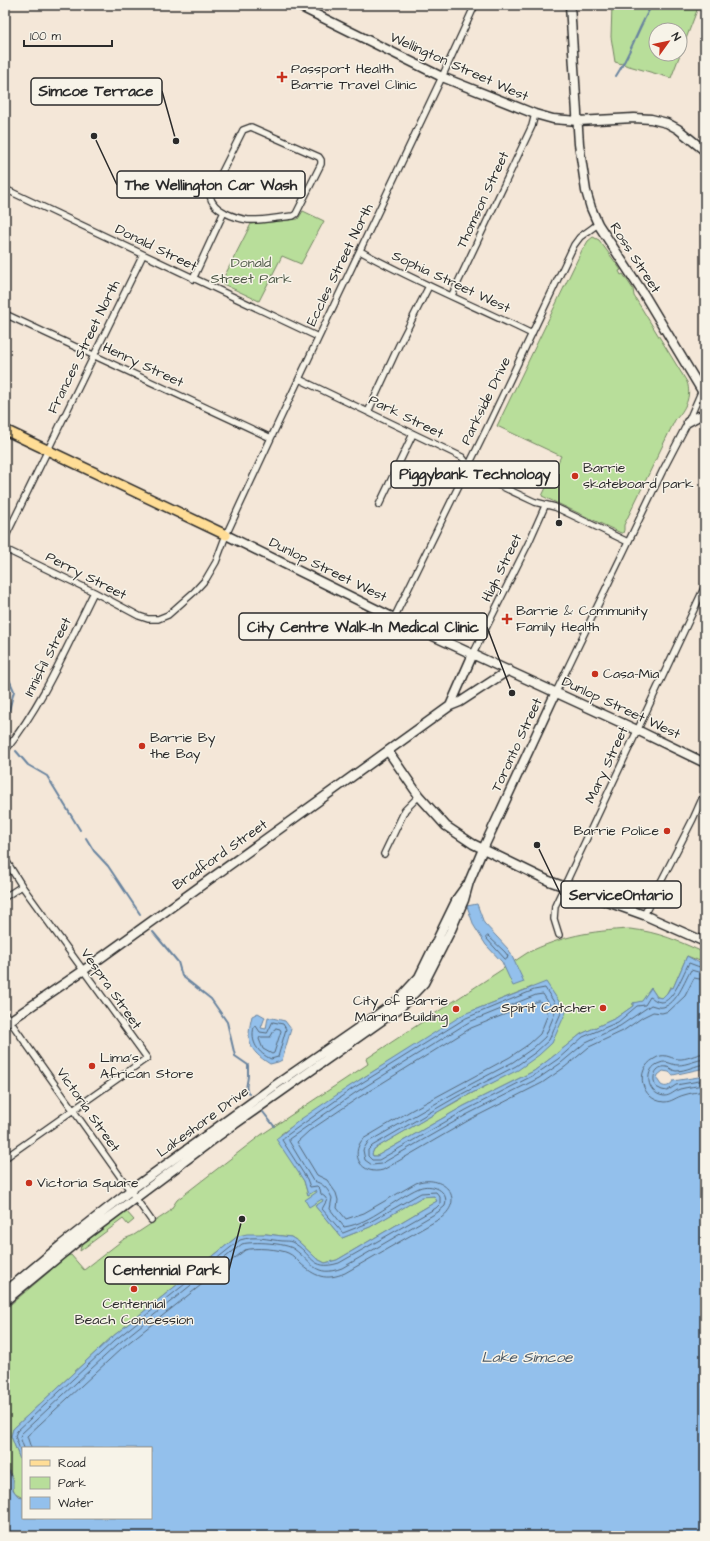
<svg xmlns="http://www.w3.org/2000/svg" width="710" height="1541" viewBox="0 0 710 1541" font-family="'Architects Daughter',sans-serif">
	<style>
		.green { fill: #b8de9a; stroke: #728462; fill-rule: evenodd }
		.water { fill: #93c0ec; stroke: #69849f }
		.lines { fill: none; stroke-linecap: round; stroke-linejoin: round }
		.shore { stroke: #556778; stroke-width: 1 }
		.stream { stroke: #69849f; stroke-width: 2 }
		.street-casing { stroke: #2b2b2b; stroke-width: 8 }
		.secondary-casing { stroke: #2b2b2b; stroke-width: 11 }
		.primary-casing { stroke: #2b2b2b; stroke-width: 12 }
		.street { stroke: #f7f3e8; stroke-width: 5.5 }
		.secondary { stroke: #f7f3e8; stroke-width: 8 }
		.primary { stroke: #ffdd96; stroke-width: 9 }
		.poi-dot { fill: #c8321e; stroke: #f7f3e8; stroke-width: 1.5 }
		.labels { text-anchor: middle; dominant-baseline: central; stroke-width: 3; stroke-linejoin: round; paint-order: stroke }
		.street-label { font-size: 14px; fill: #2b2b2b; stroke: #f7f3e8 }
		.poi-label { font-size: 14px; fill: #2b2b2b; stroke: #f7f3e8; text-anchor: start }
		.park-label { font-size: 14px; fill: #4e5847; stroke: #f7f3e8 }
		.water-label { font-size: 15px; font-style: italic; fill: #4a5865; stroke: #f7f3e8 }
		.leader { fill: none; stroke: #2b2b2b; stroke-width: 1.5 }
		.callout-dot { fill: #2b2b2b; stroke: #f7f3e8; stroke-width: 1.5 }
		.callout { fill: #f7f3e8; stroke: #2b2b2b; stroke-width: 1.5 }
		.callout-label { font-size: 15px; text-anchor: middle; font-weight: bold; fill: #2b2b2b }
	</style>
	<rect width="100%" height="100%" fill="#f4e7d8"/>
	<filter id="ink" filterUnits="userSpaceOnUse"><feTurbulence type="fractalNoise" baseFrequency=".025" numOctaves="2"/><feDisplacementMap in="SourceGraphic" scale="8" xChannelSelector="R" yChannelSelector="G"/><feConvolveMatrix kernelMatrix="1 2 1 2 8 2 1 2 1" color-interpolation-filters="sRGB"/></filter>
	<g filter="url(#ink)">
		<path class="green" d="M612,5h87l-28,73 -56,-16 -4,-25zM656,30h24v24h-24z
			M303,211l21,10 -23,43 -19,-8 -23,45 -38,-18 30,-59 47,-5z
			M593,237l6,3 22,30 -2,1 2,4 2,-1 10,15 1,7 53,86c5,14 -2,28 -12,38l-51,105v5l-1,3h-2l-79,-37 19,-40 -64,-30 86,-178h1l4,-7z
			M630,929c29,3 48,12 75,24v10l-18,-7 -14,32 -3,-1 -3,6 -5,5 -5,-1 -6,-9 -9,14 -9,1v3l-17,12 -35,16 -26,21 -21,16 -70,35 -87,50h-4l-1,-2 2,-5c29,-17 58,-34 87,-50 32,-17 64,-31 91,-56l-20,-56 -60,24 -111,68 -80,55 11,27 12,20 4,14 8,-5 2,2 -13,9 17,-2 1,2 -7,6 26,31 28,-11 53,-31h11l3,5 -100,59 -12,3 -8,-4 -18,-17 -8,-5 -25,-3 -28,2 -126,101 -99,92 -2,7 12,31v30l-8,-4 -3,-7 1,-6 -8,-17v-154l45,-38c5,-6 13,-15 21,-16l13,15 40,-31 10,-4 35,-23 8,-12 84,-65 107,-71 -2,-5 161,-106c35,-17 63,-22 103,-24z
			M126,1211l8,9 -6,5 -5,-6 -43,32 1,-6z"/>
		<path class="water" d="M477,904l7,19 25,27 15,32 -11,4 -11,-24 -16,-17 -12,-19 -7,-20z
			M687,956l18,10v102l-32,7 -4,-3 -6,-1 -5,4 -1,4 4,6c5,3 9,1 12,-4l32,-5v460h-700v-73l8,17v10l5,6 5,1v21h128v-70h-128v19l-12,-31 2,-7 99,-92 126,-101 9,-2h19l25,3 8,5 18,17 8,4 12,-3 100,-59 -3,-5 -12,1 -52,30 -28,11 -27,-32 8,-5 -1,-2 -13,8 -4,-7 12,-8 -1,-2 -8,5 -4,-14 -28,-42 25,-20 49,-33 114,-72 82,-32 20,30 -14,31 -13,12 -21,15 -58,29 -86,50 -2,5 1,2h4l87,-50 70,-35 21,-16 26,-21 35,-16 17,-12v-3l9,-2 9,-13 6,9 5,1 5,-5 4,-6 2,1z
			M258,1013l7,4 -4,11 5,1 2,-12 17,4 6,8 -9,31 -4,2 -8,2c-22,-14 -24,-23 -18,-48z"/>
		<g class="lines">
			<path class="shore" d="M488,936l17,16 3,4 -1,3h-2l-19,-21z
				M273,1022l10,2 3,5 -8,28 -7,2c-13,-6 -21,-17 -17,-32l2,-1 4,6 7,1z
				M276,1028l4,1 1,2 -7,22 -2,1 -9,-5 -4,-10 1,-2h10z
				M705,1053c-9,1 -19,7 -27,6 -10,-1 -13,-7 -24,0 -20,11 -13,41 10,43 8,0 12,-5 20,-7 6,-2 14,-3 21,-4
				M705,1059c-9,1 -18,6 -27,6 -7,0 -11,-5 -18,-2 -17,5 -14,31 4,33 7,0 10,-5 16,-7 8,-2 17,-3 25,-4
				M705,1064c-9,1 -19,7 -29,7 -3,0 -5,-3 -9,-4 -12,-2 -16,11 -11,20l6,3 5,1 9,-6 29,-5
				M24,1448l-4,-11 1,-3 97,-90 124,-100c11,-3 44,-1 52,5 19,14 21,29 48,19l96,-56 7,-6c5,-16 -14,-23 -26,-18 -25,11 -47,35 -75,39l-14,-18 2,-11c-4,-9 -9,-15 -19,-17l-24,-40v-2l66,-46 114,-71 67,-27 7,-1 12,19 -10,24 -12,11 -20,14 -57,30 -88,50 -5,8 2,10 7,5 9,-1 87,-50 71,-36 22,-15 25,-21 34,-16 31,-21c4,1 8,3 12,2 14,-3 22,-27 28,-37l14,4
				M31,1448l-4,-12 95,-88 123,-98c9,-3 35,-1 43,3 5,2 9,7 12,10 15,14 26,18 45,10l96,-55c26,-20 1,-45 -25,-35l-52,30 -18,6 -9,-11 1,-8 -2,-7 -9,-13 -10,-5 -20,-33 12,-11 49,-33 113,-70 67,-27h2l8,13 -8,20 -11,10 -19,13 -98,53 -49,29c-14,16 -1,37 20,31l88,-51 71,-36 23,-16 24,-20 34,-16 20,-14 10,-5 9,1 7,-2 16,-15 9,-18 11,2
				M23,1458l-8,-22 2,-5 98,-91 125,-100c15,-5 28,0 43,1 3,0 6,0 9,1 21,11 18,30 47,21l97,-55 4,-4v-7l-4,-5 -15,1 -53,30 -25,10 -21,-24 5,-9 -2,-3 -4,-3 -1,-5 -3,-3 -7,1 -3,-8 -25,-39 1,-2 69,-49 114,-71 68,-28 11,-2 16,25 -12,27 -13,12 -20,14 -58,30 -86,50 -4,4v6l4,4h7l87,-50 70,-36 22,-15 25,-22 35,-15 19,-16 8,-1 5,-8c3,1 6,5 11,5 12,1 23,-31 28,-39l16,6"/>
			<path class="stream" d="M616,76c15,-23 22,-48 36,-71
				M5,670l9,21 -8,31 -1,17
				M16,751l12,14 19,11 33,54
				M86,838l8,13 14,15 32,48
				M153,932l25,30 4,14 29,23 16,23 8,34 13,9c0,3 0,7 0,10 0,8 -4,12 1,19
				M263,1112l11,14"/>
			<defs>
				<path id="street" d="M251,127l68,30 2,3v4l-25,50 -3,2c-14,1 -31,5 -45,4 -13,-2 -35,-9 -38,-24l33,-66z
					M5,189l313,148
					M360,251c56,31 115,55 172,83
					M193,279l31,-67
					M452,295l80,-169 3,-12
					M5,314l266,124
					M299,379l163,78 13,17 60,28 20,5 73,35
					M368,412l31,-67 30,-59
					M379,505l34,-71
					M5,538l138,-283
					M5,549l89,43 45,24 9,3h10l10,-4 26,-23 12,-13 10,-17 10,-27 45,-97 171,-361 33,-72
					M394,618l94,-192 86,-181 6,-8 18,-13
					M473,654l56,-112 16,-36
					M556,692l107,-222 25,-48 17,-39
					M5,751c38,-47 62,-105 89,-159
					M384,854l21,-44 14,-14
					M5,859l17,27 125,172 -142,100
					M5,897l17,-11
					M644,915l49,-96 12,-27
					M559,935l-5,-16 1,-13 150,-320
					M5,1014l146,206"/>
				<path id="secondary" d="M297,5l145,72 93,37 18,5 25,2 56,-3 17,1 16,4 11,6 27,22
					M570,5l9,139 7,47 5,17 7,16 47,72 60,100
					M688,422l11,-6h6
					M226,535l168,83 243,112 68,33
					M450,706l23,-52
					M388,751l31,45 27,30 27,18 76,37 95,34 61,27
					M5,1024l79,-54 366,-264 10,-4 49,-32
					M5,1292l56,-47 70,-55 146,-106 120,-83 22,-24 39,-80 8,-11
					M5,1301l73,-60 140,-105 183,-129 23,-24 27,-53 13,-30 5,-18 14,-33 73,-157"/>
				<path id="primary" d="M5,430l221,105"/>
			</defs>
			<use href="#street" class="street-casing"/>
			<use href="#secondary" class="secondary-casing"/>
			<use href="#primary" class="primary-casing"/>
			<use href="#street" class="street"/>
			<use href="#secondary" class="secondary"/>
			<use href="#primary" class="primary"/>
		</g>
	</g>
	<g class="poi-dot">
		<path d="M280 71h4v4h4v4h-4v4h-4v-4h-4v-4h4z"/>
		<circle cx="575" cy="476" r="4"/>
		<path d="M505 613h4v4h4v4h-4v4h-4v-4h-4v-4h4z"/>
		<circle cx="595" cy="674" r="4"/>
		<circle cx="142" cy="746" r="4"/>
		<circle cx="667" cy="831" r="4"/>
		<circle cx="603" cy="1008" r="4"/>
		<circle cx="456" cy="1009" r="4"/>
		<circle cx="92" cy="1066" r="4"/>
		<circle cx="29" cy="1183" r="4"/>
		<circle cx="134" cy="1289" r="4"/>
	</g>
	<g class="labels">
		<g class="street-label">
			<text transform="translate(459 67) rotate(24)">Wellington Street West</text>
			<text transform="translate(483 200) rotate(-65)">Thomson Street</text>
			<text transform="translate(156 248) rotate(26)">Donald Street</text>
			<text transform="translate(635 258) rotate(57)">Ross Street</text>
			<text transform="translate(340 265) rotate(-64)">Eccles Street North</text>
			<text transform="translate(451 282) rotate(25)">Sophia Street West</text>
			<text transform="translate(84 347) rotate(-64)">Frances Street North</text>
			<text transform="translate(143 365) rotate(25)">Henry Street</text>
			<text transform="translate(486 401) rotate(-64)">Parkside Drive</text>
			<text transform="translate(406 417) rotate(26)">Park Street</text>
			<text transform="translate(502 568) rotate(-64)">High Street</text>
			<text transform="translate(328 570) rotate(26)">Dunlop Street West</text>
			<text transform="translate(86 576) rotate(27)">Perry Street</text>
			<text transform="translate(48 657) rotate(-63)">Innisfil Street</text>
			<text transform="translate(621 708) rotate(25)">Dunlop Street West</text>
			<text transform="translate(517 745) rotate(-65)">Toronto Street</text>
			<text transform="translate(607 765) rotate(-65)">Mary Street</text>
			<text transform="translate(220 855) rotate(-35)">Bradford Street</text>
			<text transform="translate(111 989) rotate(55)">Vespra Street</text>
			<text transform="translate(88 1110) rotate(55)">Victoria Street</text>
			<text transform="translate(203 1122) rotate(-36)">Lakeshore Drive</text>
		</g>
		<g class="poi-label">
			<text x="291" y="69">Passport Health<tspan x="291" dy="16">Barrie Travel Clinic</tspan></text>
			<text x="583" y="468">Barrie<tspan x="583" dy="16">skateboard park</tspan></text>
			<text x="516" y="611">Barrie &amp; Community<tspan x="516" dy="16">Family Health</tspan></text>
			<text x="603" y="674">Casa-Mia</text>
			<text x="150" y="738">Barrie By<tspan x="150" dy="16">the Bay</tspan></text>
			<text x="659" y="831" text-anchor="end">Barrie Police</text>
			<text x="448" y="1001" text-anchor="end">City of Barrie<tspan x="448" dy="16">Marina Building</tspan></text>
			<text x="595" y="1008" text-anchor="end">Spirit Catcher</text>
			<text x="100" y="1058">Lima's<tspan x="100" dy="16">African Store</tspan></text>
			<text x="37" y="1183">Victoria Square</text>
			<text x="134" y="1304" text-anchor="middle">Centennial<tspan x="134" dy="16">Beach Concession</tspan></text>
		</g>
		<g class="park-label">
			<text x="251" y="263">Donald<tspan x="251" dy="16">Street Park</tspan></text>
		</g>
		<g class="water-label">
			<text x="527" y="1357">Lake Simcoe</text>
		</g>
	</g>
	<path class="leader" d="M176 141L162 91M94 136L117 185M559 523L559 474M512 693L487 627M537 845L561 895M242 1219L229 1270"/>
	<g class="callout-dot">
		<circle cx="176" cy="141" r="4"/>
		<circle cx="94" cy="136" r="4"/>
		<circle cx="559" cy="523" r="4"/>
		<circle cx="512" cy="693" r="4"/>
		<circle cx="537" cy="845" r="4"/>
		<circle cx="242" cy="1219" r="4"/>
	</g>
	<g class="callout">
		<rect x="31" y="78" width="131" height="27" rx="4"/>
		<rect x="117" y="171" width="188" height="27" rx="4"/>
		<rect x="391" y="461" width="168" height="27" rx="4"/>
		<rect x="239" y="613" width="248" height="27" rx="4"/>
		<rect x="561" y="881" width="120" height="27" rx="4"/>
		<rect x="105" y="1257" width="124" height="27" rx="4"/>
	</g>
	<g class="callout-label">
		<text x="96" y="96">Simcoe Terrace</text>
		<text x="211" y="190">The Wellington Car Wash</text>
		<text x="475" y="479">Piggybank Technology</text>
		<text x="363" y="632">City Centre Walk-In Medical Clinic</text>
		<text x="621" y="900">ServiceOntario</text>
		<text x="167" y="1275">Centennial Park</text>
	</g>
	<rect width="710" height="1541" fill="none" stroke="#f7f3e8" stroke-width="20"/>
	<rect x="10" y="10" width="690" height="1521" fill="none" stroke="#2b2b2b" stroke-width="1.5" filter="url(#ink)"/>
	<rect x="22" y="1447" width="130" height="72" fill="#f7f3e8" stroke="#a5a39c"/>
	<rect x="30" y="1460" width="20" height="6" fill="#ffdd96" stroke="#a5a39c"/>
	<text x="58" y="1467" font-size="12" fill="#2b2b2b">Road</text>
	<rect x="30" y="1477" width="20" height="12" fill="#b8de9a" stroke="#a5a39c"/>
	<text x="58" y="1487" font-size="12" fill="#2b2b2b">Park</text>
	<rect x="30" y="1497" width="20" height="12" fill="#93c0ec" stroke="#a5a39c"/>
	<text x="58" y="1507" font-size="12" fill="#2b2b2b">Water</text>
	<g transform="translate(668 42) rotate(57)"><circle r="19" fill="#f7f3e8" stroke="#a5a39c"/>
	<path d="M0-3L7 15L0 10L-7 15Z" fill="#c8321e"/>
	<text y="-6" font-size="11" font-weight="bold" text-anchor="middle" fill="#2b2b2b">N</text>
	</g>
	<path d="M24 40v6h88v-6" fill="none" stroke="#2b2b2b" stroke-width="2"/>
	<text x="30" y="40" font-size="12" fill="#2b2b2b" stroke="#f7f3e8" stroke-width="3" paint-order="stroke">100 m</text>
</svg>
